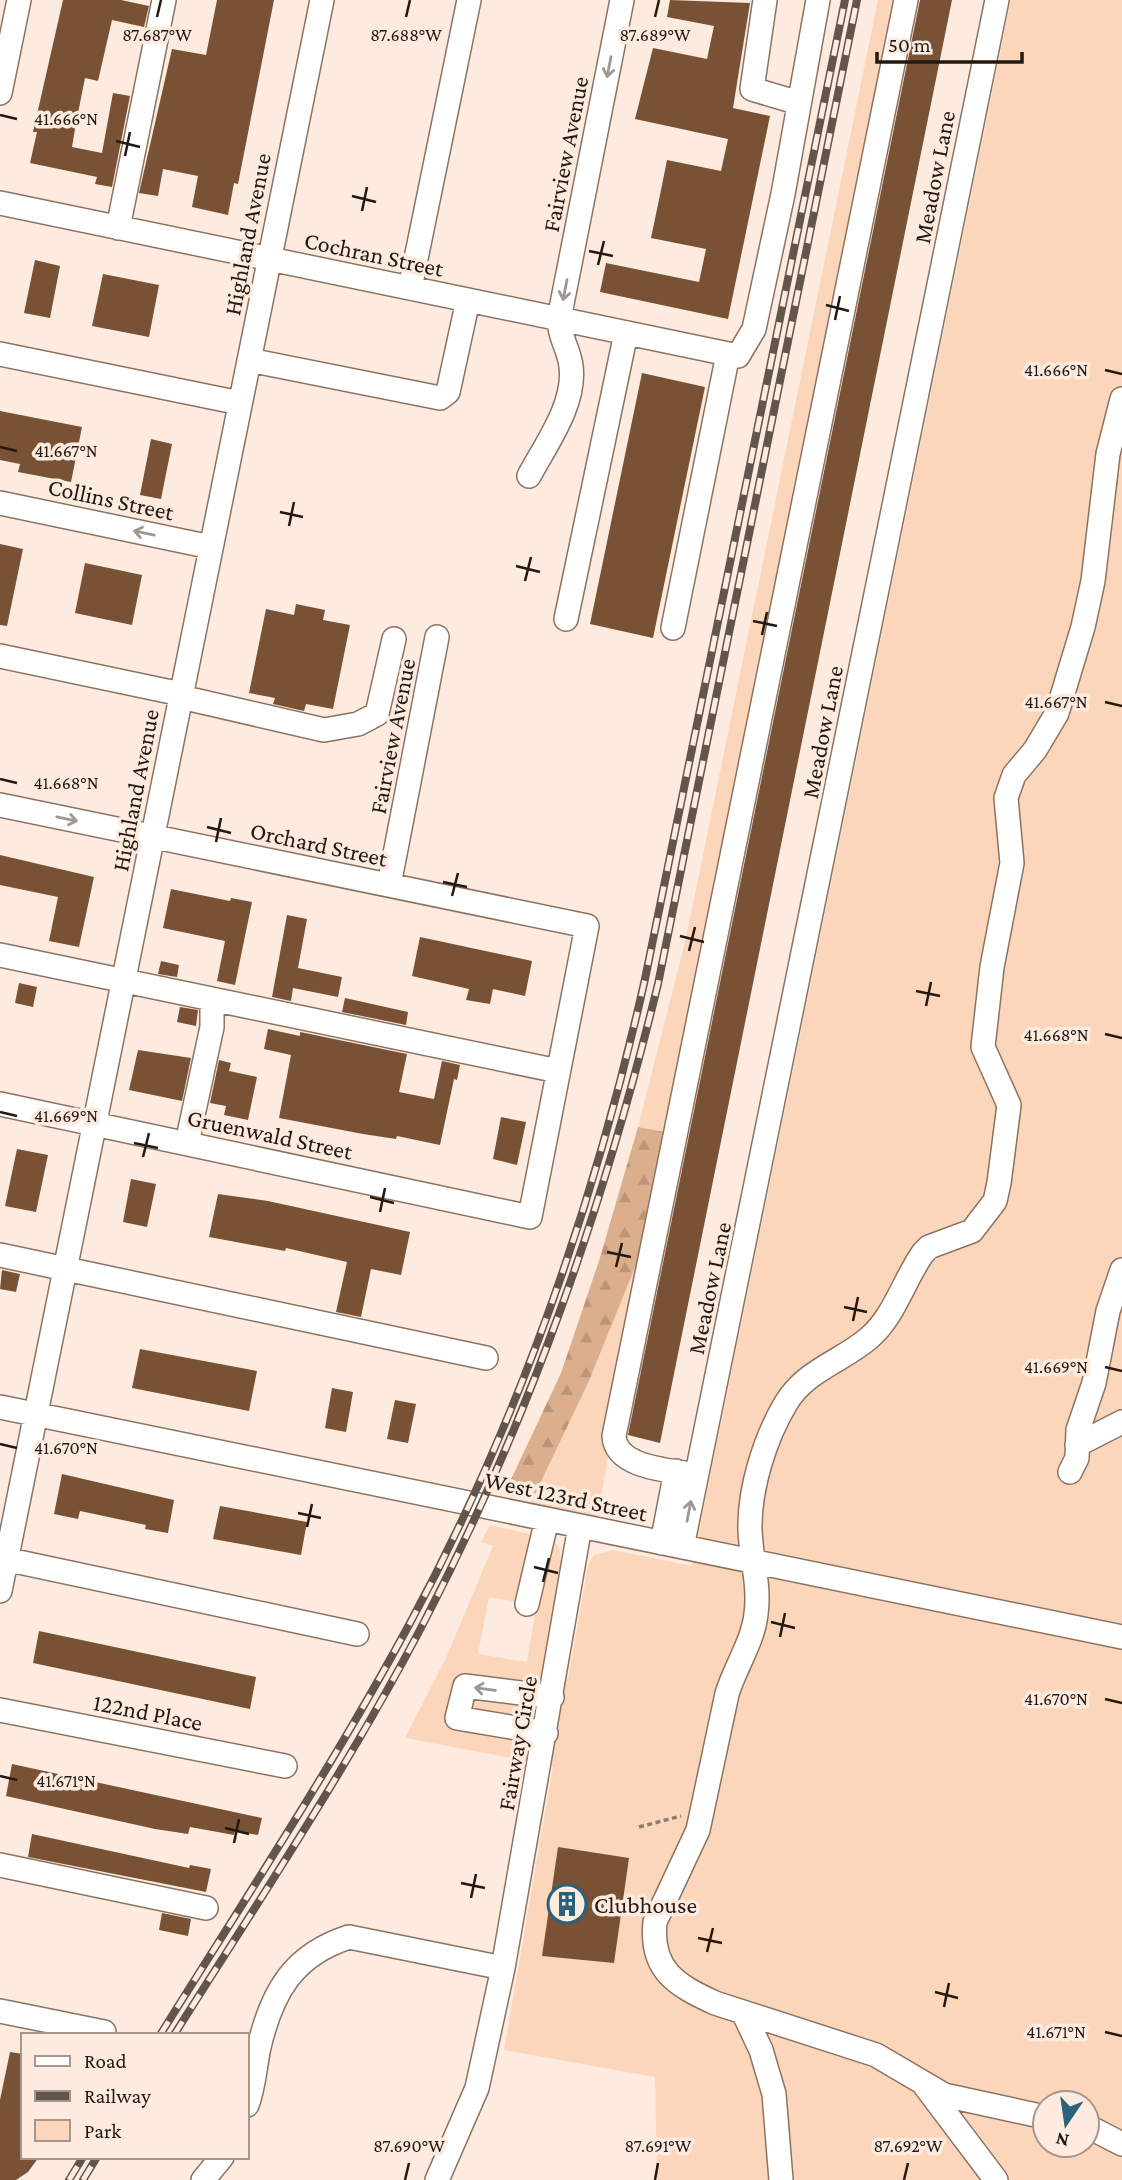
<svg xmlns="http://www.w3.org/2000/svg" width="1122" height="2180" viewBox="0 0 1122 2180" font-family="'Crimson Pro',serif">
	<style>
		.green { fill: #fcd6bb; fill-rule: evenodd }
		.forest { fill: url(#forest-firs) }
		.building { fill: #795235 }
		.lines { fill: none; stroke-linecap: round; stroke-linejoin: round }
		.minor-casing { stroke: #8c7361; stroke-width: 26 }
		.path { stroke: #8a7c72; stroke-width: 3.5; stroke-dasharray: 5 3.5; stroke-linecap: butt }
		.minor { stroke: #fff; stroke-width: 23 }
		.rail-casing { stroke: #62564c; stroke-width: 8 }
		.rail { stroke: #fdebdf; stroke-width: 5; stroke-dasharray: 16; stroke-linecap: butt }
		.oneway { stroke: #9c9894 }
		.ticks { fill: none; stroke: #231911; stroke-width: 2.5 }
		.labels { text-anchor: middle; dominant-baseline: central; stroke-width: 7; stroke-linejoin: round; paint-order: stroke }
		.street-label { font-size: 24px; fill: #231911; stroke: #fdebdf }
		.poi-label { font-size: 24px; fill: #231911; stroke: #fdebdf; text-anchor: start }
		.ticks-label { font-size: 18px; text-anchor: middle; fill: #231911; stroke: #fdebdf; stroke-width: 7; stroke-linejoin: round; paint-order: stroke }
	</style>
	<defs>
		<pattern id="forest-firs" width="22" height="20" patternUnits="userSpaceOnUse" patternTransform="scale(1.75)"><rect width="22" height="20" fill="#dbae8e"/><path d="M5 1l3.5 6h-7zM16 11l3.5 6h-7z" fill="#bc9579"/></pattern>
	</defs>
	<rect width="100%" height="100%" fill="#fdebdf"/>
	<path class="green" d="M878,0h17l-230,1132 -27,-5 48,-189z
		M1011,0h111v2180h-465l-2,-103 -151,-27 49,-284 -148,-28 41,-80 47,-112 -12,-4 9,-17 44,10 -15,67 -30,-5 -11,57 49,8 17,-102 9,-21 7,10 1,13 -18,114 25,4 20,-115 6,-10 19,-5 79,16zM1045,2103h42v42h-42z
		M642,1250l-44,267 -68,-14 59,-122z"/>
	<path class="forest" d="M638,1127l27,5 -23,118 -53,131 -54,113 -28,-6 54,-115 38,-112z"/>
	<path class="building" d="M63,0h58l28,6 -5,21 -32,-7 -14,61 -13,-3 -9,45 -4,24 30,6 11,-60 17,3 -18,91 -17,-3 2,-7 -67,-14 7,-31h-4z
		M217,0h57l-36,184 -4,-1 -6,32 -36,-8 6,-31 -35,-7 -5,27 -19,-3 33,-144 34,6z
		M670,0l80,3 -17,105 37,8 -42,203 -128,-27 6,-29 93,19 7,-33 -55,-11 10,-48 6,-30 54,11 7,-32 -93,-20 18,-71 54,11 7,-33 -47,-9z
		M920,0h32l-292,1443 -32,-8z
		M35,260l25,6 -10,52 -26,-5z
		M103,274l56,11 -10,52 -57,-11z
		M642,373l63,14 -52,251 -63,-14z
		M0,411l82,16 -11,55 -53,-10 2,-8 -20,-4z
		M151,439l21,5 -11,55 -21,-4z
		M0,544l23,5 -16,77 -7,-1z
		M85,563l57,12 -10,50 -57,-12z
		M296,604l29,6 -2,10 27,5 -17,84 -27,-5 -2,7 -31,-7 2,-6 -26,-5 17,-84 28,6z
		M0,855l94,22 -15,70 -30,-6 9,-44 -58,-12z
		M171,889l59,12 1,-3 21,4 -17,83 -18,-4 8,-40 -62,-13z
		M287,915l20,4 -9,49 44,9 -4,20 -45,-9 -2,13 -19,-4z
		M420,937l112,24 -7,35 -32,-7 -3,15 -24,-4 3,-11 -57,-13z
		M161,961l18,4 -2,12 -19,-3z
		M19,983l18,4 -4,20 -18,-4z
		M345,998l63,14 -2,13 -64,-13z
		M180,1007l18,3 -2,16 -19,-4z
		M268,1029l32,7v-4l107,22 -8,38 35,7 8,-38 18,4 -3,15 -3,-1 -14,66 -43,-9 -1,3 -33,-5 -84,-16 12,-63 -27,-6z
		M138,1050l53,8 -9,43 -53,-11z
		M219,1060l12,3 -2,8 28,6 -9,43 -24,-5 2,-9 -16,-3z
		M501,1117l25,5 -9,43 -24,-6z
		M17,1149l31,6 -12,57 -31,-6z
		M131,1179l25,5 -9,43 -24,-5z
		M218,1194l50,7 142,31 -9,43 -30,-6 -10,48 -25,-5 11,-50 -61,-14 -1,3 -76,-14z
		M2,1270l18,4 -4,18 -16,-3z
		M140,1349l117,22 -8,40 -117,-23z
		M332,1388l21,4 -7,40 -21,-4z
		M395,1400l21,4 -8,39 -21,-4z
		M62,1474l112,26 -6,33 -23,-4 1,-4 -66,-14 -2,8 -24,-5z
		M220,1506l87,16 -6,33 -88,-16z
		M39,1631l217,46 -6,32 -217,-46z
		M12,1764l250,54 -4,17 -23,-4 -1,4 -44,-8 -2,7 -33,-5 -149,-33z
		M32,1834l157,34 1,-3 21,4 -5,23 -178,-35z
		M558,1847l71,11 -15,105 -72,-7z
		M162,1913l29,6 -3,17 -29,-6z
		M10,2052l13,2v103h16l-11,15 -12,8h-16v-80z"/>
	<g class="lines">
		<defs>
			<path id="minor" d="M765,0l-13,89 47,14
				M0,93l19,-93
				M0,203l738,153 16,-27 29,-135 35,-194
				M118,228l46,-228
				M410,288l59,-288
				M0,354l240,49
				M249,360l191,38 8,-6 20,-92
				M529,476c17,-32 47,-72 42,-110 -2,-17 -12,-29 -12,-47l63,-319
				M0,503l211,44
				M566,619l60,-286
				M673,628l55,-274
				M0,656l181,38
				M181,697l143,33 34,-6 19,-10 17,-75
				M0,805l587,121 -57,291 -530,-113
				M389,885l48,-248
				M0,955l558,116
				M187,1143l25,-116v-28
				M0,1255l486,103
				M0,1407l1122,230
				M1077,1445l45,-23
				M1070,1472l7,-14 1,-28 16,-47 14,-72 14,-41
				M696,1475c-24,-5 -80,-6 -82,-39l292,-1436
				M662,1543l14,-72
				M682,1547l315,-1547
				M0,1558l357,76
				M0,1591l322,-1591
				M527,1604l20,-85
				M0,1710l285,56
				M546,1733l-89,-15 8,-32 87,11
				M0,1865l206,43
				M503,1968l77,-442
				M0,2011l104,21
				M744,2014l17,36 13,44 7,86
				M925,2086l71,94
				M247,2105c7,-18 8,-39 12,-58 13,-55 34,-92 90,-110l154,31 -26,120 -40,92
				M1045,2117l-101,-22 -68,-40 -161,-52c-39,-18 -65,-33 -60,-81l43,-92 29,-136c8,-27 26,-52 29,-80 4,-29 -5,-56 -6,-84 -1,-41 15,-92 36,-127 20,-33 55,-41 83,-65 25,-21 35,-58 54,-85l6,-6 43,-16 23,-30 4,-18 10,-78 -26,-58 9,-80 20,-104 -6,-65 8,-23 21,-25 22,-37 26,-86 10,-46 15,-127 14,-55
				M1087,2126l35,18
				M203,2180l19,-23"/>
		</defs>
		<use href="#minor" class="minor-casing"/>
		<path class="path" d="M639,1827l42,-11"/>
		<use href="#minor" class="minor"/>
		<defs>
			<path id="rail" d="M160,2035c85,-136 174,-271 250,-412 109,-202 185,-421 235,-644l200,-979
				M174,2035c85,-135 175,-269 249,-411 107,-206 180,-415 235,-640l199,-984
				M69,2180l14,-23
				M83,2180l14,-23"/>
		</defs>
		<use href="#rail" class="rail-casing"/>
		<use href="#rail" class="rail"/>
	</g>
	<defs><path id="oneway-shaft" d="M-6 0H5M1.5-3L5.5 0L1.5 3" fill="none" stroke-width="1.6" stroke-linecap="round" stroke-linejoin="round" transform="scale(1.75)"/></defs>
	<g class="oneway">
		<use href="#oneway-shaft" transform="translate(609 67) rotate(101)"/>
		<use href="#oneway-shaft" transform="translate(565 290) rotate(101)"/>
		<use href="#oneway-shaft" transform="translate(144 533) rotate(-168)"/>
		<use href="#oneway-shaft" transform="translate(67 819) rotate(12)"/>
		<use href="#oneway-shaft" transform="translate(689 1511) rotate(-79)"/>
		<use href="#oneway-shaft" transform="translate(485 1689) rotate(-173)"/>
	</g>
	<path class="ticks" d="M157,17l4,-17M406,17l4,-17M655,17l4,-17M0,115l17,4M116,141l24,6M125,156l5,-24M352,196l24,6M362,211l5,-24M589,251l24,5M598,265l6,-24M826,305l23,6M835,320l5,-24M1105,370l17,4M0,447l17,4M280,512l23,5M289,526l5,-24M516,566l24,6M525,581l6,-24M753,621l24,5M762,635l5,-23M1105,702l17,4M0,779l17,4M207,827l24,6M216,842l5,-24M443,882l24,5M452,896l6,-23M680,936l24,6M689,951l6,-24M916,991l24,5M926,1006l5,-24M1105,1034l17,4M0,1112l17,4M134,1143l24,5M143,1157l6,-24M370,1197l24,6M380,1212l5,-24M607,1252l24,5M616,1267l6,-24M844,1307l23,5M853,1321l5,-24M1105,1367l17,4M0,1444l17,4M298,1513l23,5M307,1527l5,-23M534,1567l24,6M543,1582l6,-24M771,1622l24,6M780,1637l5,-24M1105,1699l17,4M0,1776l17,4M225,1828l24,6M234,1843l5,-24M461,1883l24,5M471,1898l5,-24M698,1938l24,5M707,1952l6,-24M935,1992l23,6M944,2007l5,-24M1105,2032l17,4M405,2180l4,-17M655,2180l3,-17M904,2180l4,-17"/>
	<defs>
		<symbol id="building-ring" viewBox="-11 -11 22 22"><circle r="9.5" fill="#fdebdf" stroke="#2a617c" stroke-width="1.5"/><path d="M-4-6H4V6H1V3H-1V6H-4ZM-2.5-4.3h1.7v1.8h-1.7ZM.8-4.3h1.7v1.8H.8ZM-2.5-1h1.7V.8h-1.7ZM.8-1h1.7V.8H.8Z" fill="#2a617c"/></symbol>
	</defs>
	<g fill-rule="evenodd">
		<use href="#building-ring" x="545" y="1882" width="44" height="44"/>
	</g>
	<g class="labels">
		<g class="street-label">
			<text transform="translate(565 154) rotate(-79)">Fairview Avenue</text>
			<text transform="translate(934 177) rotate(-79)">Meadow Lane</text>
			<text transform="translate(247 234) rotate(-79)">Highland Avenue</text>
			<text transform="translate(374 254) rotate(12)">Cochran Street</text>
			<text transform="translate(111 499) rotate(12)">Collins Street</text>
			<text transform="translate(822 732) rotate(-79)">Meadow Lane</text>
			<text transform="translate(392 736) rotate(-79)">Fairview Avenue</text>
			<text transform="translate(135 790) rotate(-79)">Highland Avenue</text>
			<text transform="translate(319 844) rotate(12)">Orchard Street</text>
			<text transform="translate(270 1134) rotate(12)">Gruenwald Street</text>
			<text transform="translate(709 1288) rotate(-78)">Meadow Lane</text>
			<text transform="translate(566 1496) rotate(12)">West 123rd Street</text>
			<text transform="translate(148 1712) rotate(11)">122nd Place</text>
			<text transform="translate(517 1743) rotate(-80)">Fairway Circle</text>
		</g>
		<g class="poi-label">
			<text x="594" y="1904">Clubhouse</text>
		</g>
	</g>
	<g class="ticks-label">
		<text x="157" y="41">87.687°W</text>
		<text x="406" y="41">87.688°W</text>
		<text x="655" y="41">87.689°W</text>
		<text x="66" y="125">41.666°N</text>
		<text x="1056" y="376">41.666°N</text>
		<text x="66" y="457">41.667°N</text>
		<text x="1056" y="708">41.667°N</text>
		<text x="66" y="789">41.668°N</text>
		<text x="1056" y="1041">41.668°N</text>
		<text x="66" y="1122">41.669°N</text>
		<text x="1056" y="1373">41.669°N</text>
		<text x="66" y="1454">41.670°N</text>
		<text x="1056" y="1705">41.670°N</text>
		<text x="66" y="1787">41.671°N</text>
		<text x="1056" y="2038">41.671°N</text>
		<text x="409" y="2152">87.690°W</text>
		<text x="658" y="2152">87.691°W</text>
		<text x="908" y="2152">87.692°W</text>
	</g>
	<rect x="21" y="2033" width="228" height="126" fill="#fdebdf" stroke="#a6978d" stroke-width="2"/>
	<rect x="35" y="2056" width="35" height="10" fill="#ffffff" stroke="#a6978d" stroke-width="2"/>
	<text x="84" y="2068" font-size="21" fill="#231911">Road</text>
	<rect x="35" y="2091" width="35" height="10" fill="#62564c" stroke="#a6978d" stroke-width="2"/>
	<text x="84" y="2103" font-size="21" fill="#231911">Railway</text>
	<rect x="35" y="2120" width="35" height="21" fill="#fcd6bb" stroke="#a6978d" stroke-width="2"/>
	<text x="84" y="2138" font-size="21" fill="#231911">Park</text>
	<g transform="translate(1066 2124) rotate(193)"><circle r="33" fill="#fdebdf" stroke="#a6978d" stroke-width="2"/>
	<path d="M0-5L12 26L0 18L-12 26Z" fill="#2a617c"/>
	<text y="-10" font-size="19" font-weight="bold" text-anchor="middle" fill="#231911">N</text>
	</g>
	<path d="M877 52v10h145v-10" fill="none" stroke="#231911" stroke-width="3.5"/>
	<text x="888" y="52" font-size="21" fill="#231911" stroke="#fdebdf" stroke-width="5" paint-order="stroke">50 m</text>
</svg>
